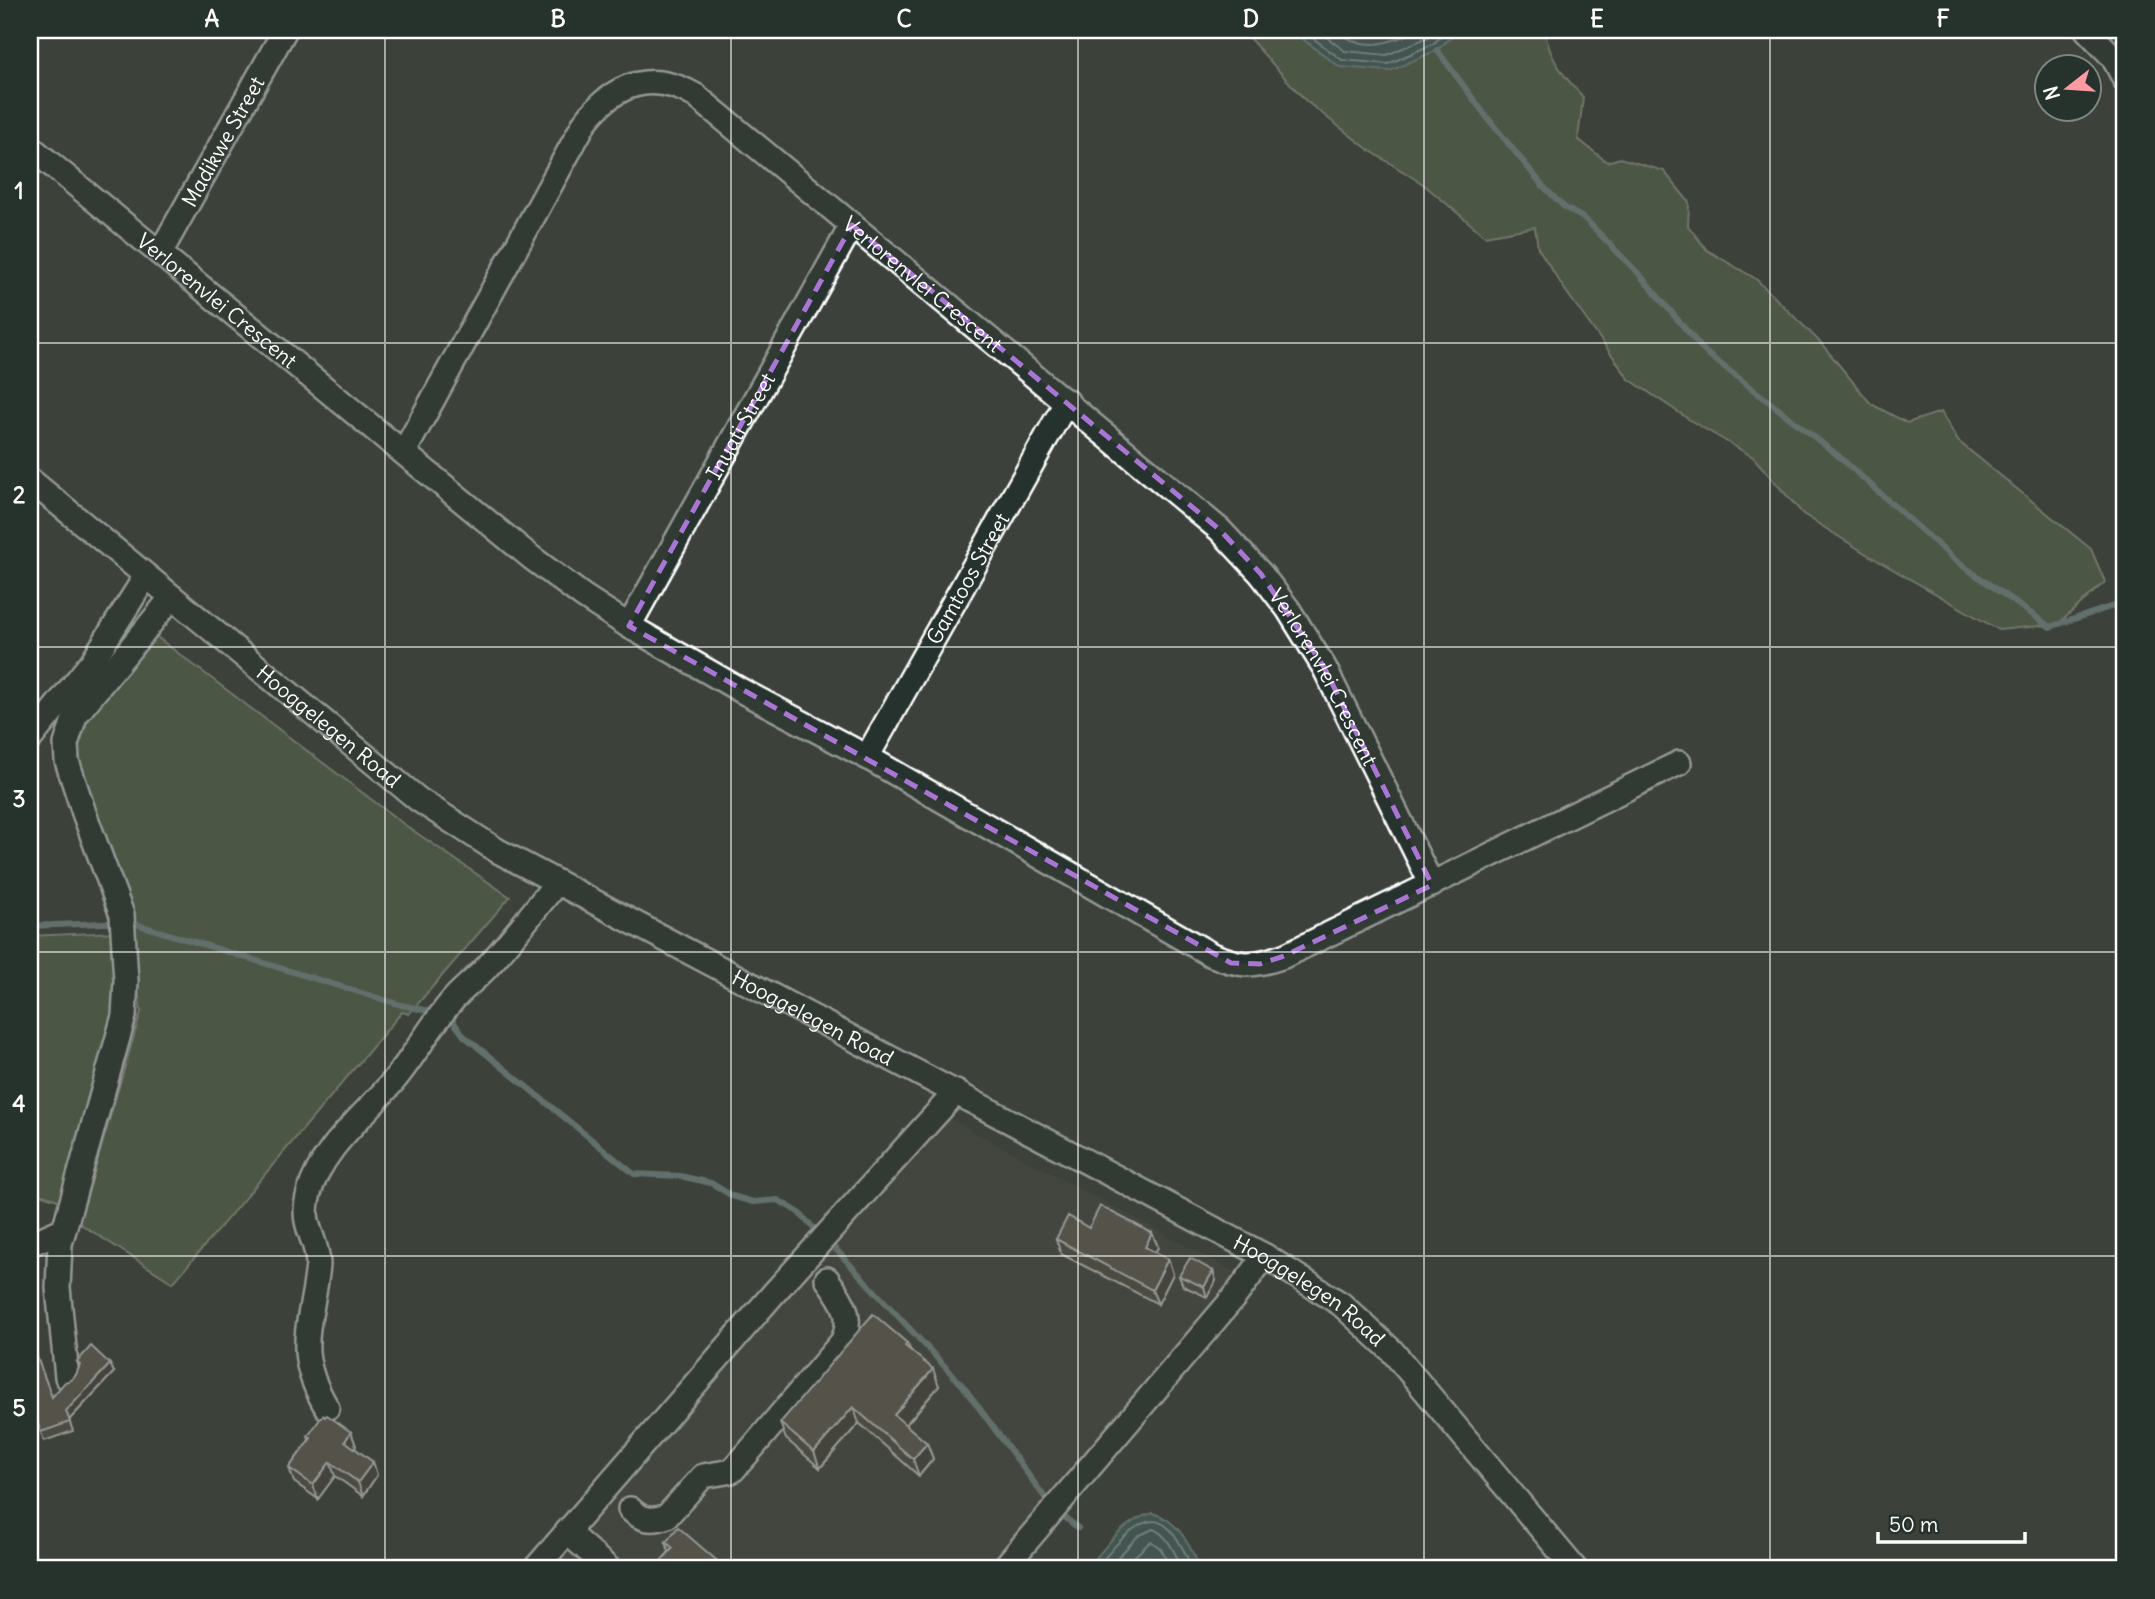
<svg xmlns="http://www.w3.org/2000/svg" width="2155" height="1599" viewBox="0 0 2155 1599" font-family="Delius,sans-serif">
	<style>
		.built { fill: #4c4d45 }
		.green { fill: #5f6f51; stroke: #afb7a8; stroke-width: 2 }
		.water { fill: #486d6c; stroke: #91a7a7; stroke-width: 2 }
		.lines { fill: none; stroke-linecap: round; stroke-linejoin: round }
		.shore { stroke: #b6c5c4; stroke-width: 2 }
		.stream { stroke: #91a7a7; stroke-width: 6 }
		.minor-casing { stroke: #fff; stroke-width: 28 }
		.minor { stroke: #26332d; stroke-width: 23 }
		.wall { fill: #61584e; stroke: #fff; stroke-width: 2 }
		.shaded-wall { fill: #4f4740; stroke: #fff; stroke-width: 2 }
		.building { fill: #71665b; stroke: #fff; stroke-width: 2 }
		.marked { fill: none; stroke: #a976d5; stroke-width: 5; stroke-dasharray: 14 9; stroke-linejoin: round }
		.grid { fill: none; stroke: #fff; stroke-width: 2; stroke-opacity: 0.55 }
		.labels { text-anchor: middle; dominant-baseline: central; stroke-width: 5; stroke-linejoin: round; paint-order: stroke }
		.street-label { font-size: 21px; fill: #fff; stroke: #26332d }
		.neatline { fill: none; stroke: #fff; stroke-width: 2.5 }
		.grid-label { font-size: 23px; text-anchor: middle; font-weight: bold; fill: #fff }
	</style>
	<rect width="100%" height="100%" fill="#3c423b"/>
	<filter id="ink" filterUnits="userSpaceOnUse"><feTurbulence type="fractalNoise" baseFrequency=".0143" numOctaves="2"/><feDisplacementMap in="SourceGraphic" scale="14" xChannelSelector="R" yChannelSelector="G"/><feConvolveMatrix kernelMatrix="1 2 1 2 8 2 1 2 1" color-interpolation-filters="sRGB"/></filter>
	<g filter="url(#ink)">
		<path class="built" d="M952,1120l288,155 -235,294h-477l411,-443z"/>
		<path class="green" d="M1242,30h49l49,37 97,-17 22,-20h86c3,27 20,48 38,67l-5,42 29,23 13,-4 44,13 25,31 -1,24 19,24 49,29 65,64 50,61 36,19 34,-11 17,29 133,108 14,33 -47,42 -59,6 -131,-75 -65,-41 -50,-57 -60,-35 -64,-43 -64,-89 -27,-42 -3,-21 -50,9 -62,-52 -54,-34 -63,-49z
			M153,634l252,191 105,72 -101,117 -7,-2 -229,271 -94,-60 62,-211 -12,-84 -52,-166 5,-42z
			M116,932l2,69 -54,201 -34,-11v-255z"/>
		<path class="water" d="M1291,30h168l-22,20 -47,21 -50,-4z
			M1153,1513c27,8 36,33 48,56h-114c18,-22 37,-49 66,-56z"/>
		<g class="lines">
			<path class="shore" d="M1302,30l40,30 46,4 45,-20 15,-14
				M1317,30l28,21 42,4 41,-18 8,-7
				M1334,30c31,23 52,14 84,0
				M1096,1569c12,-15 45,-60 67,-45 15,9 22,31 30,45
				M1107,1569l31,-33 15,-7c16,6 22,26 30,40
				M1121,1569l30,-28 10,8 10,20"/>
			<path class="stream" d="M1437,50l49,66 57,70 21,21 21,12 54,55 66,78 131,102 120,107 94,66 75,-25
				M30,926l99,-4 272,83 32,7
				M449,1016l15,20 170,138 46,2 31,7 21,13 21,6 25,-2 20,12 21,21
				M830,1243l133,143 86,117
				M1063,1516l15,12"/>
			<defs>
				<g id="minor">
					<path d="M2087,30l26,27 12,23"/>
					<path id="s1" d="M30,147l502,411 51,38 46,30 113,65 125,66 343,197c31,13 42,13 74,2l395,-193"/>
					<path id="s2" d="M160,253l125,-223"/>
					<path id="s3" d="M404,452l181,-330c30,-39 67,-52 111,-26l524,434 41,44 27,35 36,58 108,218"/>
					<path id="s4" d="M30,480l389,320 79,51 767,405 76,48 51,47 183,218"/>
					<path id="s5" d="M629,626l223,-401"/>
					<path d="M30,739l62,-77 54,-86"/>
					<path id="s6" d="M867,757l200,-356"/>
					<path d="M30,1244l32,-14"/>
					<path d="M67,1377l-9,-89 2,-44 64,-228 2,-35 -4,-66 -38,-102 -17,-52 -1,-17 9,-28 97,-119"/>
					<path d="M327,1408c-35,-59 -15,-82 -9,-143 0,-28 -19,-38 -9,-72 13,-46 57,-78 86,-114 20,-24 36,-54 57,-78 10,-12 23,-21 34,-33 25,-27 48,-57 71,-86"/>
					<path d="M630,1509c11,11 22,13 37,7l36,-40 29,-5 16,-18 94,-111c13,-26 0,-42 -15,-63"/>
					<path d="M567,1532l42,37"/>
					<path d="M535,1569l239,-276 182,-201"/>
					<path d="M1003,1569l233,-274 29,-39"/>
				</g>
			</defs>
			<use href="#minor" class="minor-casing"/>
			<use href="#minor" class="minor"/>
		</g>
		<path class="wall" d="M1089,1228l63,5 6,14 -3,6 13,6 5,15 -15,30 -97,-50 -5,-15z
			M1213,1271l3,10 -9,16 -24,-11 -4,-10z
			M30,1339l22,58 24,-22 3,-8 -2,-5 37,10 -45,48 4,11 -29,10 -9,-25h-2l-3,-7z
			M907,1343l3,6 29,37 -33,39 21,18 6,16 -14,17 -60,-53 -39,45 -34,-29 -6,-16z
			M351,1432l5,14 -2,2 19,14 4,13 -14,21 -28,-20 -17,23 -24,-17 -5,-14 20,-28 -1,-4z
			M666,1542l56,23 2,4h-70l15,-17z
			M33,1559l41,10h-37l-1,-1z"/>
		<path class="shaded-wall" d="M1152,1233l6,14 -8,15 -5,-15z
			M1168,1259l5,15 -15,30 -6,-14z
			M1213,1271l3,10 -9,16 -3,-10z
			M110,1364l4,8 -45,48 -3,-9z
			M933,1369l6,17 -39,45 -6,-16z
			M853,1407l6,16 -39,45 -6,-16z
			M351,1432l5,14 -6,9 -5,-14z
			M927,1443l6,16 -14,17 -6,-17z
			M330,1462l5,14 -17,23 -5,-14z
			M373,1462l4,13 -14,21 -5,-14z"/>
		<path class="building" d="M1100,1206l52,27 -7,14 23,12 -16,31 -96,-51 12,-23 21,12z
			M1190,1258l23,13 -9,16 -25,-11z
			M873,1314l34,29 -2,3 28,23 -39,46 33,28 -14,16 -60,-52 -39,45 -34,-29z
			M30,1339l22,58 13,-15 6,-2 5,-5 4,-10 -3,-3 14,-16 19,18 -44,47 4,11 -29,10 -9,-25 -2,1z
			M323,1415l2,2 2,-2 24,17 -6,9 28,21 -15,20 -28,-20 -17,23 -24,-17 22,-30 -3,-2z
			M678,1527l44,38 -4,4h-64l19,-21 -7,-6z
			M33,1559l41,10h-33l1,-2z"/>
	</g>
	<path d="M0 0H2155V1599H0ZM852,225l368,305 41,44 63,93 108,218 -148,71 -24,8 -29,-1 -602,-337z" fill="#3c423b" fill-opacity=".55" fill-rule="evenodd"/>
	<path class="marked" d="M852,225l368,305 41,44 63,93 108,218 -148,71 -24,8 -29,-1 -602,-337z"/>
	<path class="grid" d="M385,30v1539M731,30v1539M1078,30v1539M1424,30v1539M1770,30v1539M30,343h2095M30,647h2095M30,952h2095M30,1256h2095"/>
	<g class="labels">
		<g class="street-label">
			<text stroke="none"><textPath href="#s2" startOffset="128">Madikwe Street</textPath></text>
			<text stroke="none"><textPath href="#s3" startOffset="798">Verlorenvlei Crescent</textPath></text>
			<text stroke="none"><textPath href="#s1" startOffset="242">Verlorenvlei Crescent</textPath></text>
			<text stroke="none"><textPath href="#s5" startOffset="229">Inyati Street</textPath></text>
			<text stroke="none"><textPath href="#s6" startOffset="205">Gamtoos Street</textPath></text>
			<text stroke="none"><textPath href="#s3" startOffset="1365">Verlorenvlei Crescent</textPath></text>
			<text stroke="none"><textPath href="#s4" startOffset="387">Hooggelegen Road</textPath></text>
			<text stroke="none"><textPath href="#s4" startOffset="954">Hooggelegen Road</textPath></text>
			<text stroke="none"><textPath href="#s4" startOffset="1521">Hooggelegen Road</textPath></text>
		</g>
	</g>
	<rect width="2155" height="1599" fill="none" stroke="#26332d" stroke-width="77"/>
	<g transform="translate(2068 88) rotate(253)"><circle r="33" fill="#26332d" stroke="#7d8581" stroke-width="2"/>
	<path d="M0-5L12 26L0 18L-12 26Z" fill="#ff9aa2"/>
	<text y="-10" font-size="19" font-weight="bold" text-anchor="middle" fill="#ffffff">N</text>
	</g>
	<path d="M1878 1532v10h147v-10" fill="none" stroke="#ffffff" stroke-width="3.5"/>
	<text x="1889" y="1532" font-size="21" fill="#ffffff" stroke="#26332d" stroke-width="5" paint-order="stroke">50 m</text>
	<rect x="38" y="38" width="2078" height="1522" class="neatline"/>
	<g class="grid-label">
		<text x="212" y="27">A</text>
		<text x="558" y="27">B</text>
		<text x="904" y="27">C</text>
		<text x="1251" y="27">D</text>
		<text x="1597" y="27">E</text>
		<text x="1943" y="27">F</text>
		<text x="19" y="199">1</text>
		<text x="19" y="503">2</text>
		<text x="19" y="807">3</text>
		<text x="19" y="1112">4</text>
		<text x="19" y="1416">5</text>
	</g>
</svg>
